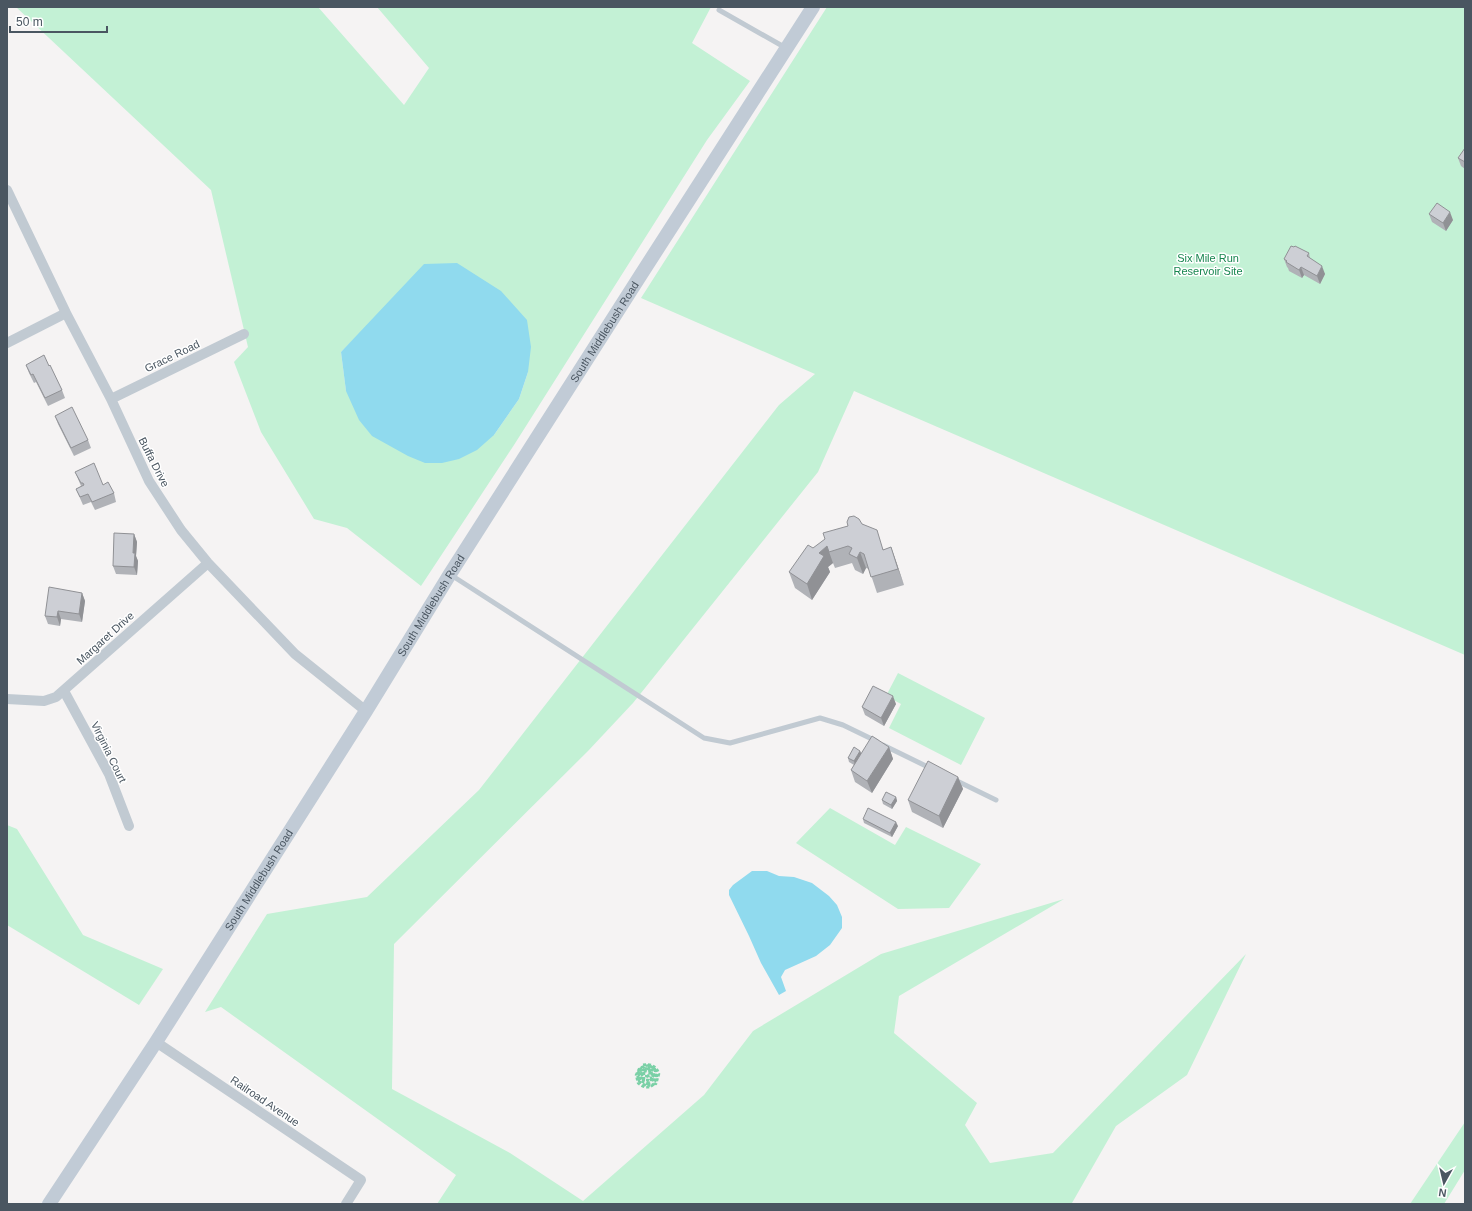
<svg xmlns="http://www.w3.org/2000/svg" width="1472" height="1211" viewBox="0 0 1472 1211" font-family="Helvetica,sans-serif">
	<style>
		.green { fill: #c3f1d5; fill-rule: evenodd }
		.water { fill: #90daee }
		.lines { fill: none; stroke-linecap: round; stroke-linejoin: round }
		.path { stroke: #7ad0a6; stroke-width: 2.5; stroke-dasharray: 3 2; stroke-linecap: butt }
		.lane { stroke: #c1cad2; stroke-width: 5 }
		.street { stroke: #c1cad2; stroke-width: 10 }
		.secondary { stroke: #c1cbd6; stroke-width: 14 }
		.wall { fill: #b0b2b7 }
		.shaded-wall { fill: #909195 }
		.building { fill: #cdcfd5; stroke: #909195 }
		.labels { text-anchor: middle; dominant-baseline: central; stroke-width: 3; stroke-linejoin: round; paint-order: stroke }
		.park-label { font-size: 11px; fill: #17864f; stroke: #fff }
		.street-label { font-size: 11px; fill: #4a5661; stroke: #fff }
	</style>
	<rect width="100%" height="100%" fill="#f5f3f3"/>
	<path class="green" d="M16,7h302l86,98 25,-37 -52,-61h334l-19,36 58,38 -43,59 -193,305 -93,141 -74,-58 -33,-9 -53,-87 -27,-70 14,-15 -37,-157zM356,337l172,35 -9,27 -25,36 -148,-44 -5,-39z
		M827,7h638v648l-611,-264 -36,81 -185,231 -45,48 -194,193 -2,145 118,64 73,48 121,-106 49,-64 128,-77 183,-55 -165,97 -5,37 83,70 -12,22 25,38 63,-10 193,-199 -59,121 -71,51 -44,77 -4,1h-631l19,-29 -235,-168 -16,5 62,-98 100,-17 112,-107 300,-385 36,-31 -174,-76z
		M898,673l87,45 -24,47 -72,-37 12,-24 -15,-8z
		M830,808l65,37 11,-18 75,37 -32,44 -51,1 -102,-66z
		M7,825l10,4 66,106 80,34 -24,36 -132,-80z
		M1465,1122v48l-21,34h-34z"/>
	<path class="water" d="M457,263l44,28 26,29 4,27 -3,25 -9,27 -25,36 -17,15 -18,9 -17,4h-17l-17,-7 -36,-20 -13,-16 -13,-29 -5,-39 83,-88z
		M752,871h15l12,5 15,1 18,6 17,13 8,9 5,12v11l-12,17 -14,11 -31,14 -4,7 5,14 -7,4 -18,-32 -12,-27 -20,-41v-5l4,-5z"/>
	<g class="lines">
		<path class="path" d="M648,1077l-2,-1 1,-2 4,6 3,-5 -2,-2v5h-1l-1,-5 -5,-2h7l-5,-2 -5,3 -1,6h2l-1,-3 2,-3v7l4,1h-5l7,3 -4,1 -6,-4v-7l5,-5 7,2 2,3 -1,8 1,1 2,-5 -1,-6h1l1,7 -3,5 2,1 3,-10c-2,-8 -9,-11 -17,-9v2l7,-2 6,4 -7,-2 -6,1 -3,6v7l-2,-7 4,-6 -1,-1 -4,8 2,8c4,4 10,6 15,2l-7,1 -6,-4 5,3 7,-2 3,4"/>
		<path class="lane" d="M719,10l67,38
			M451,575l253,163 26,5 90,-25 23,7 33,16
			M883,745l47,23
			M955,780l41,20"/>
		<path class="street" d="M7,190l59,123 45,86 38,82 32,49 27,33 87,91 71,57
			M7,343l59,-30
			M111,399l133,-65
			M64,691l45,83 20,52
			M7,699l37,2 12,-4 152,-134
			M156,1042l205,138 -15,24"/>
		<path class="secondary" id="s1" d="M49,1204l107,-162 210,-331 84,-137 192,-301 171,-266"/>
	</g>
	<path class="wall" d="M1465,148v21l-4,-3 -3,-8z
		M1429,214l24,6 -7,11 -14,-9z
		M1309,253l1,5 15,16 -5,10 -16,-9 -2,3 -13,-7 -1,-3 -1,-1 -3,-8z
		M26,365l23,1 13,24 3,8 -17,8 -12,-24 -2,1 -5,-10z
		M55,416l33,24 3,8 -17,8 -16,-32z
		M75,472l28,13 11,8 2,9 -21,8 -4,-8 -8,3 -7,-16 5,-3z
		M862,524l22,26 7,-3 13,38 -27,8 -8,-24 -3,-1 -3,6 -8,-4 -3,-7 -17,5 -2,-5 -5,4 2,5 -18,28 -17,-12 -6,-16 24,-24 35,-22z
		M134,534l3,8 -1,14 2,5 -1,14 -21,-1 -3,-8z
		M82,593l3,8 -3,21 -21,-3 -1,7 -12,-2 -3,-8z
		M896,704l-12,22 -19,-11 -3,-8z
		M889,747l4,12 -21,34 -17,-11 -4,-12 3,-5 -5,-3 -1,-4 12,-7 1,3z
		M958,777l5,12 -20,39 -31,-16 -4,-12z
		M896,797l1,4 -5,8 -9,-5 -1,-4z
		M863,819l35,7 -6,11 -28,-14z"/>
	<path class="shaded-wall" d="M1450,212l3,8 -7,11 -3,-8z
		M1322,266l3,8 -5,10 -3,-8z
		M1301,267l3,8 -2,3 -3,-8z
		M134,534l3,8 -1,14 2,5 -1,14 -3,-8 -1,-14z
		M827,546l6,17 -5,4 2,5 -18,28 -5,-16 12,-31z
		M891,547l6,17 7,21 -6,-16z
		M860,552l6,16 -3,6 -6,-16z
		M82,593l3,8 -3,21 -3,-8z
		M58,611l3,8 -1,7 -3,-9z
		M893,696l3,8 -12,22 -3,-8z
		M889,747l4,12 -21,34 -5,-12z
		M860,751l2,4 -7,11 -1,-5z
		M958,777l5,12 -20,39 -4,-12z
		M896,797l1,4 -5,8 -1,-4z
		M896,822l2,4 -6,11 -2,-4z"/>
	<path class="building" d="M1465,148v14l-7,-4z
		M1437,203l13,9 -7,11 -14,-9z
		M1291,246l3,1 1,-1 14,7 -2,3 15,10 -5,10 -16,-9 -2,3 -13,-8 1,-1 -3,-2z
		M44,355l5,11 1,-1 12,25 -17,8 -12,-24 -2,1 -5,-10z
		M72,407l16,33 -17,8 -16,-32z
		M94,463l9,22 5,-3 6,11 -22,9 -4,-8 -8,3 -4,-8 8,-4 -1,-2h-2l-6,-11z
		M854,516l5,3 3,5 15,6 6,20 8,-3 7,22 -27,8 -7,-23 -4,-2 -3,6 -8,-4 3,-6 -4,-2 -19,6 -2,-6 -8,7 5,3 -17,28 -18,-12 19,-27 5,3 12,-9 -2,-6 25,-7 -1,-4 2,-5z
		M114,533l20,1 -1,19h2l-1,14 -21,-1z
		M49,587l33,6 -3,21 -21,-3 -1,6 -12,-1z
		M873,686l20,10 -12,22 -19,-11z
		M872,736l17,11 -22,34 -16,-11z
		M854,747l6,4 -6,10 -6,-3z
		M928,761l30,16 -19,39 -31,-16z
		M886,792l10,5 -5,8 -9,-5z
		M868,808l28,14 -6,11 -27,-14z"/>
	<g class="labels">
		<g class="park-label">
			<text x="1208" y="258">Six Mile Run<tspan x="1208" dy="13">Reservoir Site</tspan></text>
		</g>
		<g class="street-label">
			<text stroke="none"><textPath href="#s1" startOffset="1034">South Middlebush Road</textPath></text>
			<text transform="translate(172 356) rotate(-26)">Grace Road</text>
			<text transform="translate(154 462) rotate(63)">Buffa Drive</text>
			<text stroke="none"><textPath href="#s1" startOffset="710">South Middlebush Road</textPath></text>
			<text transform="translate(105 638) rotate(-42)">Margaret Drive</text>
			<text transform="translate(109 752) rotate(64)">Virginia Court</text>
			<text stroke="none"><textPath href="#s1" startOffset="386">South Middlebush Road</textPath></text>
			<text transform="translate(265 1101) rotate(34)">Railroad Avenue</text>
		</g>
	</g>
	<rect width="1472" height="1211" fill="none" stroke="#4a5661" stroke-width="16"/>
	<g transform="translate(1444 1183) rotate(188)" stroke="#ffffff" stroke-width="3" paint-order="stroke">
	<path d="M0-3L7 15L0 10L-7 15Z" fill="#4a5661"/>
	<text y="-6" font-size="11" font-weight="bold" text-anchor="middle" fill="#4a5661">N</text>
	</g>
	<path d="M10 26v6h97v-6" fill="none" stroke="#4a5661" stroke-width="2"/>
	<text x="16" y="26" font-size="12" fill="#4a5661" stroke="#ffffff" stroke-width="3" paint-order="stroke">50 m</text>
</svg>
